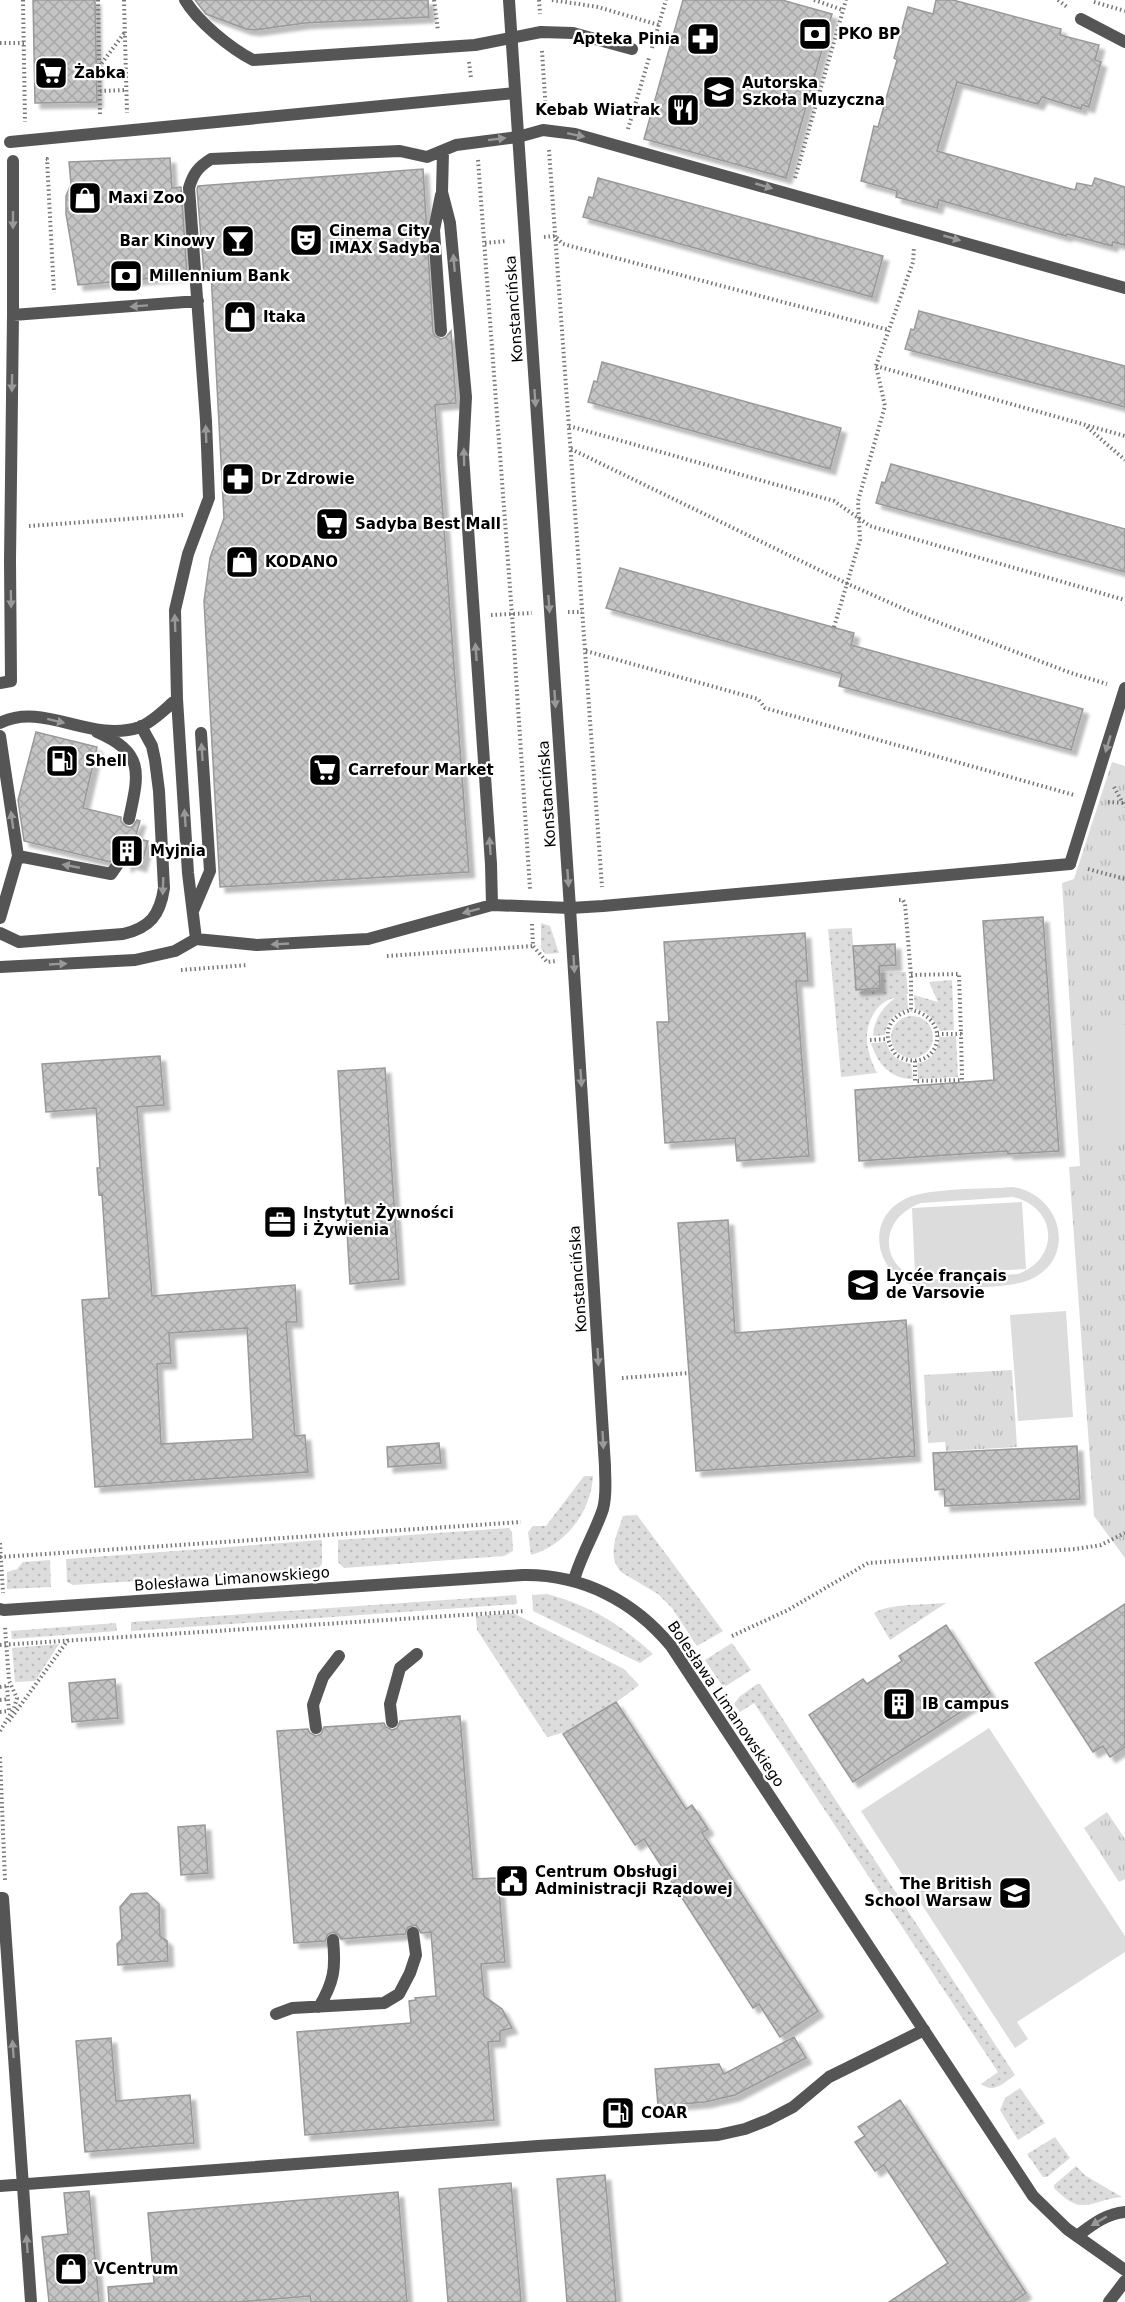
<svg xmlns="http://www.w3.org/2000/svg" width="1125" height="2302" viewBox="0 0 1125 2302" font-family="'DejaVu Sans',sans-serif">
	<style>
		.grass { fill: url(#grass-dots) }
		.park { fill: url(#park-tufts) }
		.pitch { fill: #dcdcdc; fill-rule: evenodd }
		.building { fill: url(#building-cross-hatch); stroke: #999; stroke-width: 1.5; fill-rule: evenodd; filter: url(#shadow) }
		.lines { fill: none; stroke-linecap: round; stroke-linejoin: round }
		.path { stroke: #777; stroke-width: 4; stroke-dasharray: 1.5 3; stroke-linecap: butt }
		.lane { stroke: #555; stroke-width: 12 }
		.street { stroke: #555; stroke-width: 12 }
		.path-bridge { stroke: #777; stroke-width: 4; stroke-dasharray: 1.5 3; stroke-linecap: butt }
		.oneway { fill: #999 }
		.labels { text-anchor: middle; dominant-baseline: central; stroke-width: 4.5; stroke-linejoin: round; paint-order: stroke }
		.poi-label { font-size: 15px; font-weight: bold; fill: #000; stroke: #fff; text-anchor: start }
		.street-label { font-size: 15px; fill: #000; stroke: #fff }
	</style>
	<defs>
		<pattern id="grass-dots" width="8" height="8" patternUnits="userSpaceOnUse" patternTransform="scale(1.5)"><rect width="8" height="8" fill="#dcdcdc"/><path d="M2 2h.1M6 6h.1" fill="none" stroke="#bbb" stroke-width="1.8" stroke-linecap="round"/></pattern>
		<pattern id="park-tufts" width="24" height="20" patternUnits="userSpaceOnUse" patternTransform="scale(1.5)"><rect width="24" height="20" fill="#dcdcdc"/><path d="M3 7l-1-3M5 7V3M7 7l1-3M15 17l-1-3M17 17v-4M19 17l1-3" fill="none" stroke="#bbb"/></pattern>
		<pattern id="building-cross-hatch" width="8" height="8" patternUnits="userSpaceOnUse" patternTransform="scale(1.5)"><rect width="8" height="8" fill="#c4c4c4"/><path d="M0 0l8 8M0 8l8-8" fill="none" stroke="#a7a7a7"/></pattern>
		<filter id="shadow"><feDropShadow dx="5.5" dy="5.5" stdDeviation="1.5" flood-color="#0004"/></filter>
	</defs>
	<rect width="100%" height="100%" fill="#fff"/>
	<path class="grass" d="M541,923l9,3 9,27 -14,1 -4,-6z
		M852,928l4,62 24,-2 -1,-15 27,-1 2,22 -3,1h2l1,14c-14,4 -21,11 -23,26l-12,1c1,-17 9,-28 22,-38 -8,1 -14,6 -19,12 -15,20 -9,43 1,63l-36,4 -13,-148z
		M952,980l2,50 -14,1c-6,-11 -12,-20 -25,-22l-1,-14 24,7 -9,-20z
		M891 1037a21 21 0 1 1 42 0a21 21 0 1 1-42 0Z
		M956,1036l2,41 -40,2 -1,-16c13,0 22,-14 22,-26z
		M886,1042c4,14 12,19 25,22l2,15c-23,0 -36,-16 -42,-36z
		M584,1476h9c-2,36 -27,69 -62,79l-3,-23 5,-6h13z
		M637,1515l86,116 -26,15 -25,-38 -14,-14 -37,-22c-15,-17 -4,-37 2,-56z
		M509,1528l3,4 1,19 -9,5 -160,12 -6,-6v-22z
		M322,1540v24l-5,6 -244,15 -6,-3 -1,-23z
		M50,1560l1,27 -44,2v-17l10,-3 6,-7z
		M547,1594c42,11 75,31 106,60l-13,9 -107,-52 -1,-16z
		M516,1595l1,9 -386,27v-9z
		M946,1603l-56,37 -16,-27c16,-10 53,-8 72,-10z
		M513,1613l111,56 15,16c-27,21 -58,45 -92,52l-70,-107 -1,-14z
		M116,1623l1,8 -105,8 -1,-8z
		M732,1643l19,27 -25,16 -5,-2 -16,-24z
		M59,1644l-24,37 -20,1 -3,-34z
		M757,1684h3l255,391c-12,8 -21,19 -34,9l17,-12 -244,-369 -14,9 -6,-8 5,-7z
		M1020,2088l25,35 -27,17 -18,-30 5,-12z
		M1055,2137l15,21 -23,19h-4l-16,-23z
		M1076,2166l10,10 36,21c-32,3 -39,21 -68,-9v-3z"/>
	<path class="park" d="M1112,762l13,4v792l-31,-42 -25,-349 11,-1 -18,-283 12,-4z
		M1012,1370l5,77 -71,4 -1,-9 -17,1 -4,-68z
		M1107,1812l18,27v40l-6,3 -35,-54z"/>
	<path class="pitch" d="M1125,1025v119h-31l-2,-118z
		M1013,1187c51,9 64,73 16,93 -20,9 -78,8 -102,9 -49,-5 -68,-69 -20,-91 21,-10 80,-9 106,-11zM1013,1197c44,10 48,61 5,77l-92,6c-47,-8 -50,-61 -5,-77z
		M1022,1202l4,67 -111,6 -3,-67z
		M1066,1311l7,106 -55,4 -8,-106z
		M989,1728l136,208v16l-108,70 11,17 -13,9 -154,-237z"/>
	<path class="building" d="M33,0h62l2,102 -62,1z
		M195,0h233l1,17 -124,6 -50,7 -9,-1 -40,-15z
		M683,0h99l50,14 -46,164 -142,-39z
		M936,0h17l108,29 -1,6 39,10 -4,15 6,2 -12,45 -7,-2 -1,4 -39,-12 -4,7 -81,-22 -20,69 138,39 2,-7 15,3 3,-8 30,9v58l-12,-3 -1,4 -45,-12 -1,2 -127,-36 -2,8 -41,-11 1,-6 -36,-10 13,-55 4,1 19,-67 -3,-2 14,-51 25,7z
		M170,158l2,30 9,-1 6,88 -109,10 -12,-71v-18l5,-12 -2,-22z
		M423,169l10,163 2,4 6,3 5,-2 5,-6 5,72 -21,2 34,467 -249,15 -16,-286 6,-43 14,-40 -13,-245 -7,1 -7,-85 1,-3z
		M598,178l285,78 -11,41 -289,-80 6,-20 4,1z
		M919,311l206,55v41l-220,-58 6,-20 3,1z
		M602,362l239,66 -11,41 -242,-67 6,-21 3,1z
		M891,464l234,65v43l-249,-69 6,-21 3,1z
		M620,568l234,65 -3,12 232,64 -12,41 -232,-64 3,-12 -236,-66z
		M36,732l61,15 -14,61 38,9v5l6,5h5l5,-7 3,1 -5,17 13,3 -7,25 -12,-3 -1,3h-2l-1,-6 -6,-4 -5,1 -4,5 -86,-21 -6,-41z
		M1043,917l16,234 -51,3 -1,-3 -148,10 -4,-71 139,-10 -11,-159z
		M805,933l3,48h-12l13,175 -72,5 -2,-23 -70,5 -8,-121h12l-5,-80z
		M895,944l1,21 -17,1 1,22 -24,2 -3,-44z
		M160,1056l4,49 -27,2 15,189 143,-11 2,37h-11l9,114 10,-1 3,37 -213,15 -13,-187 27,-2 -7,-104 -3,1 -2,-27h3l-4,-60 -50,4 -4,-48zM247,1328l6,111 -92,5 -4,-80 14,-1 -2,-30z
		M385,1068l14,211 -49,5 -12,-213z
		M728,1220l7,113 171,-13 9,136 -219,15 -18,-248z
		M439,1443l2,20 -53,4 -1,-20z
		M1077,1446l3,53 -135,7 -1,-17 -9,1 -2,-37z
		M1125,1604v143l-15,10 -7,-11 -10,6 -58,-89z
		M946,1625l44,68 -137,89 -44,-67 54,-36 4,5 35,-23 -3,-5z
		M115,1679l3,39 -46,4 -3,-39z
		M616,1702l70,107 6,-4 16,24 -6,4 116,178 -38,26 -21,-33 -6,4 -109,-169 -9,6 -72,-111z
		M460,1716l13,163 25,-1 7,84 -24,2 3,32 18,13 10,19 -12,3v10l-12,1 6,78 -189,15 -8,-103 114,-9 -2,-22 7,-1 -1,-2 21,-2 -5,-64 -10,1 -5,-8 -8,2 -3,7 -64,5 -2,-4 -6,-3 -5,2 -3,7 -31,2 -17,-212 31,-2 2,4 6,3 5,-2 3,-7 60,-4 2,4 6,3 5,-2 3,-7z
		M205,1825l3,48 -27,2 -3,-48z
		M147,1893l12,11 1,32 7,5 1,20 -50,4 -1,-21 5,-5 -2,-32 11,-13z
		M794,2037l12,21 -71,37 -30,7 -47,4 -3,-37 64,-5 5,10z
		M111,2038l5,63 74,-6 4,48 -109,9 -9,-111z
		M900,2100l126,193 -13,9h-124l59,-39 -64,-98 -9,6 -20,-29 10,-6 -7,-9z
		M605,2175l11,127h-49l-10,-123z
		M511,2183l10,119h-73l-9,-113z
		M89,2191l10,111h-50l-7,-65 26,-3 -4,-41z
		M398,2192l9,110h-96l-1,-6 -72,6h-129l-1,-15 46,-4 -6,-70z"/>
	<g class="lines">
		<path class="path" d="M23,0l2,122
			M98,0l2,116
			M124,0l3,113
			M434,0l4,31
			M539,0l1,14
			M552,0l46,7 61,18
			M814,0l29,10
			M1058,0l9,7
			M1094,2l31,9
			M0,43h24
			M652,48l14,-48
			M542,51l4,61
			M469,62l2,16
			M99,67l26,-35
			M100,91l26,-1
			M628,129l21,-71
			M549,150l53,737
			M46,159h1l7,134
			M478,160l34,455 18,274
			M795,178l51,-178
			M544,237l11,-1 8,8 326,86
			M485,243l22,-2
			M876,366l249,70
			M569,426l265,75 36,25 255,74
			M1087,427l38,33
			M571,449l277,135 63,28 160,61 36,11
			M29,526l154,-11
			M568,612h14
			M491,615l41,-2
			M834,627l26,-87 -2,-39 27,-95 -9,-40 37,-104 1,-15
			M586,651l172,48 7,9 309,87
			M1114,787l11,20
			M1108,802l17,1
			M1088,869l37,10
			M899,900h4l2,4 6,71v35c-25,7 -30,27 -14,46 41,21 59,-37 14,-46
			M532,924l1,22 14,16 9,-1
			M387,956l146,-10
			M181,970l67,-5
			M911,975l48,-1 2,60
			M870,1040l17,-1
			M915,1061v20l47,-1 -1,-46h-23
			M622,1378l67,-5
			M0,1543l3,50
			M0,1557l521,-35
			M732,1636l56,-26 80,-47 208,-14 25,-4 24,-12
			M0,1645l525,-34
			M0,1687l7,-1
			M0,1700l8,-1
			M0,1712l9,-1
			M9,1721l59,-81
			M0,1731l14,-23 3,-10 -8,-17 -4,-54
			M0,1757l5,123"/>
		<path class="lane" d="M185,0c13,22 45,48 68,60l222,-15 66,-13 32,1 59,16
			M10,142l505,-49
			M443,152l-1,40 8,31 16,174 -3,58 28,409 1,41
			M13,161v154
			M441,331l-7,-101 7,-35
			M0,683l11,-2 -1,-120 3,-246 185,-14
			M0,723c44,-22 91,21 140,4 13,-5 26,-19 37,-28
			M97,732c48,21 42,41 32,87
			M0,736l18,120 -18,62
			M18,856l93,18 7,-10
			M193,911l17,-40 -9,-138
			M0,933l19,9 104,-8c27,-6 37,-19 41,-46l-5,-97 -4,-31 -3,-14 -11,-20
			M196,939l-8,-66 -11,-174 -2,-89 13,-56 21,-56 -3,-77 -17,-233c4,-14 9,-21 22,-29l189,-8 27,6 29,-12 62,-8
			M0,967l135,-7 40,-9 21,-12 61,6 111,-6 124,-34 78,3 33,-2 467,-42
			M392,1722l-2,-18 10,-36 17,-14
			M316,1728l-3,-23 10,-28 16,-21
			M0,1898h3l28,404
			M319,2007c15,-25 17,-39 14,-67
			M276,2014l16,-6 92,-5 15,-9 11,-21 6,-18 -3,-22
			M0,2186l538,-40 180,-11 27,-6 23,-9 25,-13 36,-30 95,-47
			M1077,2236c15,-11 28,-22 48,-24"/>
		<path class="street" d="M509,0l61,908 35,558c0,14 2,29 -2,43 -8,24 -22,46 -29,71
			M1081,19l44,23
			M518,137l25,-7 32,4 550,154
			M1070,864l55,-176
			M0,1609l4,1 519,-35c59,-1 111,26 148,71l362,550 34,33 58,41
			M1109,2302l16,-21"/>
		<path class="path-bridge" d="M7,1686l2,25"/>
	</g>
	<defs><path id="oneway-solid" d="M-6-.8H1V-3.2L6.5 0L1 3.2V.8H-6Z" transform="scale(1.5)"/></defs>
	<g class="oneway">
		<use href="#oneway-solid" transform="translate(576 135) rotate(12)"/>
		<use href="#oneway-solid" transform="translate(497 139) rotate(-7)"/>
		<use href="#oneway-solid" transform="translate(764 186) rotate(16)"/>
		<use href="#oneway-solid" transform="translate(13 220) rotate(90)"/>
		<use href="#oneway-solid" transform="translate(952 238) rotate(16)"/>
		<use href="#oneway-solid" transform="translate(454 263) rotate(-95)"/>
		<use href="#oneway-solid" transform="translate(139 306) rotate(176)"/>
		<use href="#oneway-solid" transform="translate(12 383) rotate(91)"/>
		<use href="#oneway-solid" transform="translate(535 398) rotate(86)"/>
		<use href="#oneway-solid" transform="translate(206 434) rotate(-92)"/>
		<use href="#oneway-solid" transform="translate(464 457) rotate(-91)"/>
		<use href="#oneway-solid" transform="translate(11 599) rotate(89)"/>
		<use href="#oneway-solid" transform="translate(549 604) rotate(86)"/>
		<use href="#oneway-solid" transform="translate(175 623) rotate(-92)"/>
		<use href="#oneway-solid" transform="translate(476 652) rotate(-94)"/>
		<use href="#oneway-solid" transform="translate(555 699) rotate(86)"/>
		<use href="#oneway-solid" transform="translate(56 721) rotate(14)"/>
		<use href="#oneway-solid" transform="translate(1108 744) rotate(107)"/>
		<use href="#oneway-solid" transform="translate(202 752) rotate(-94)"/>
		<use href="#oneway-solid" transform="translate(185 818) rotate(-94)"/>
		<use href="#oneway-solid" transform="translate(12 820) rotate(-98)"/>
		<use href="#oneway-solid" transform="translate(490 846) rotate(-94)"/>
		<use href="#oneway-solid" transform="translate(71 866) rotate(-169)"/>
		<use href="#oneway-solid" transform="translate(568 878) rotate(86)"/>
		<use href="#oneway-solid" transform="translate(163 886) rotate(92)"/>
		<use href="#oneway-solid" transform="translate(471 911) rotate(165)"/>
		<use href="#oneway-solid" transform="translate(280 944) rotate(177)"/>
		<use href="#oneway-solid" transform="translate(58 964) rotate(-3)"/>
		<use href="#oneway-solid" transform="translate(574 964) rotate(87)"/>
		<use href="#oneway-solid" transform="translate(581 1078) rotate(86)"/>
		<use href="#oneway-solid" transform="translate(598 1357) rotate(87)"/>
		<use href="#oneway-solid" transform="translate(603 1440) rotate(87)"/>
		<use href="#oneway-solid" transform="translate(13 2049) rotate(-94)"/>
		<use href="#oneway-solid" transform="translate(1099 2221) rotate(150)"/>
		<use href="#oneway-solid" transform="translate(27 2244) rotate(-94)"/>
	</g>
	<defs>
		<symbol id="bank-square" viewBox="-11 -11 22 22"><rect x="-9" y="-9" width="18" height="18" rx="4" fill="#000" stroke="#fff"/><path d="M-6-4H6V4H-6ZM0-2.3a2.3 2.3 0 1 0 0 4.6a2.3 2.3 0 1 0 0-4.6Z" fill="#fff"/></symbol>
		<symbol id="pharmacy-square" viewBox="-11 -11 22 22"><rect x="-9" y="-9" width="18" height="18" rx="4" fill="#000" stroke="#fff"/><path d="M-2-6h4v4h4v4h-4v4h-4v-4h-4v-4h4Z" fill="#fff"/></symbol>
		<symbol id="supermarket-square" viewBox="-11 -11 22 22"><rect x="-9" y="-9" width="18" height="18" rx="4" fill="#000" stroke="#fff"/><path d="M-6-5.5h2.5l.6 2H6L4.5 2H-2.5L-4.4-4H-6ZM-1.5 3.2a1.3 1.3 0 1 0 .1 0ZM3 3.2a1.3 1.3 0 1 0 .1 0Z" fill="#fff"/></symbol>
		<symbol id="school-square" viewBox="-11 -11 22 22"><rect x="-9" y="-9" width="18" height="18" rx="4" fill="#000" stroke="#fff"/><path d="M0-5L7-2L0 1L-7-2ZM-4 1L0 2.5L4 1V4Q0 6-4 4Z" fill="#fff"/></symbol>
		<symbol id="restaurant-square" viewBox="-11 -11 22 22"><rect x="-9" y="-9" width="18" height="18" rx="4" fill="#000" stroke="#fff"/><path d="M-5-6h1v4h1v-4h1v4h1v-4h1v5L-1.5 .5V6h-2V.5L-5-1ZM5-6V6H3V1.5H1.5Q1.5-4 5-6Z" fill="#fff"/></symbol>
		<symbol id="shop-square" viewBox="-11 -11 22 22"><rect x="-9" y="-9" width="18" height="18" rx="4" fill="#000" stroke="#fff"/><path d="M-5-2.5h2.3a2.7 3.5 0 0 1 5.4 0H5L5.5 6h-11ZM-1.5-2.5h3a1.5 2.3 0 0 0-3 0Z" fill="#fff"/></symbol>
		<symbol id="theatre-square" viewBox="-11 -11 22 22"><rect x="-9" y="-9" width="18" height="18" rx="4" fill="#000" stroke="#fff"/><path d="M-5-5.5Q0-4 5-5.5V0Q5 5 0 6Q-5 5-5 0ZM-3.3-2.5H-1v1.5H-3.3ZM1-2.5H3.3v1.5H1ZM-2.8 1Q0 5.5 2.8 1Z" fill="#fff"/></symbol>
		<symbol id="bar-square" viewBox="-11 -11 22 22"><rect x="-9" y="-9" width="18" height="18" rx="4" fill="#000" stroke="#fff"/><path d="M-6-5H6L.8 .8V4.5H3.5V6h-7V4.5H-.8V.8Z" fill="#fff"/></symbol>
		<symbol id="fuel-square" viewBox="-11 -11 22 22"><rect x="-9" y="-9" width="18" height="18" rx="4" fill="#000" stroke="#fff"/><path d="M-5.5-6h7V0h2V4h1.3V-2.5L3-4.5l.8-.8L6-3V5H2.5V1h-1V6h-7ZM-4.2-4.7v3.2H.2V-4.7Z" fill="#fff"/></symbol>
		<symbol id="building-square" viewBox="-11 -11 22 22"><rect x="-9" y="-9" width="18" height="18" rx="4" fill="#000" stroke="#fff"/><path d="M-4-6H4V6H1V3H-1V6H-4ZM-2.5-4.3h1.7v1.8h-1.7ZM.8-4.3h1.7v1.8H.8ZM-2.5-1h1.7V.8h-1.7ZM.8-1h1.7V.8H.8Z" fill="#fff"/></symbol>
		<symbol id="office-square" viewBox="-11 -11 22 22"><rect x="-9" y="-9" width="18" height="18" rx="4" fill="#000" stroke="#fff"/><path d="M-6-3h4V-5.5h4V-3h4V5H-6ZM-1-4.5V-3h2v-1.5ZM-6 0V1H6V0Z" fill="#fff"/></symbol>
		<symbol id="civic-square" viewBox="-11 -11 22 22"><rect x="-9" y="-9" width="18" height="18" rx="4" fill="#000" stroke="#fff"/><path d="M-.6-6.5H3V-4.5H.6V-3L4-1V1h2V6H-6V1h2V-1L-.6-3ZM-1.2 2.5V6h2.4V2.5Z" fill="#fff"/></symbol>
	</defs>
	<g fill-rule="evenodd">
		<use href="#bank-square" x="796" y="15" width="38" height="38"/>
		<use href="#pharmacy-square" x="684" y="20" width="38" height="38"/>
		<use href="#supermarket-square" x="32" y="54" width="38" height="38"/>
		<use href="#school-square" x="700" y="73" width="38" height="38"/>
		<use href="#restaurant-square" x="664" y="91" width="38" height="38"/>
		<use href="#shop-square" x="66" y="179" width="38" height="38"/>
		<use href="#theatre-square" x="287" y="221" width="38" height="38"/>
		<use href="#bar-square" x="219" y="222" width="38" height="38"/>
		<use href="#bank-square" x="107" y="257" width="38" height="38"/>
		<use href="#shop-square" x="221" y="298" width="38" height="38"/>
		<use href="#pharmacy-square" x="219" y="460" width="38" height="38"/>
		<use href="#supermarket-square" x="313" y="505" width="38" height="38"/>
		<use href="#shop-square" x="223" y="543" width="38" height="38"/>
		<use href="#fuel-square" x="43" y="742" width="38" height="38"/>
		<use href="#supermarket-square" x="306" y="751" width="38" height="38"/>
		<use href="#building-square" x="108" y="832" width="38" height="38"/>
		<use href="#office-square" x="261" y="1203" width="38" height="38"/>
		<use href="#school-square" x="844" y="1266" width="38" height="38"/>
		<use href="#building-square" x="880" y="1685" width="38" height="38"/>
		<use href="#civic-square" x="493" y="1862" width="38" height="38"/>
		<use href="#school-square" x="996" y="1874" width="38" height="38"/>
		<use href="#fuel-square" x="599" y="2094" width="38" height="38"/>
		<use href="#shop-square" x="52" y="2250" width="38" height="38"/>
	</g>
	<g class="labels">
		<g class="poi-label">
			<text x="838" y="34">PKO BP</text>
			<text x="680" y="39" text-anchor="end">Apteka Pinia</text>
			<text x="74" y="73">Żabka</text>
			<text x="742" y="83">Autorska<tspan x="742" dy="17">Szkoła Muzyczna</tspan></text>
			<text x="660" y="110" text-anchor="end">Kebab Wiatrak</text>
			<text x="108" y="198">Maxi Zoo</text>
			<text x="329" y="231">Cinema City<tspan x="329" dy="17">IMAX Sadyba</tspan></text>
			<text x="215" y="241" text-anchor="end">Bar Kinowy</text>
			<text x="149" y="276">Millennium Bank</text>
			<text x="263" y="317">Itaka</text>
			<text x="261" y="479">Dr Zdrowie</text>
			<text x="355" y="524">Sadyba Best Mall</text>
			<text x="265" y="562">KODANO</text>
			<text x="85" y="761">Shell</text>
			<text x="348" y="770">Carrefour Market</text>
			<text x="150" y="851">Myjnia</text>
			<text x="303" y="1213">Instytut Żywności<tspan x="303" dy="17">i Żywienia</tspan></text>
			<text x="886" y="1276">Lycée français<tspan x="886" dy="17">de Varsovie</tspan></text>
			<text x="922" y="1704">IB campus</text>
			<text x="535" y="1872">Centrum Obsługi<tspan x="535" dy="17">Administracji Rządowej</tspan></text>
			<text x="992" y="1884" text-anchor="end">The British<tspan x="992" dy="17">School Warsaw</tspan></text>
			<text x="641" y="2113">COAR</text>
			<text x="94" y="2269">VCentrum</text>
		</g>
		<g class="street-label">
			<text transform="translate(514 309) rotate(-94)">Konstancińska</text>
			<text transform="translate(547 794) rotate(-94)">Konstancińska</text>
			<text transform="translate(578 1279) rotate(-94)">Konstancińska</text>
			<text transform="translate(232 1579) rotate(-4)">Bolesława Limanowskiego</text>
			<text transform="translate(726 1704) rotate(56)">Bolesława Limanowskiego</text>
		</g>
	</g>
</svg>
